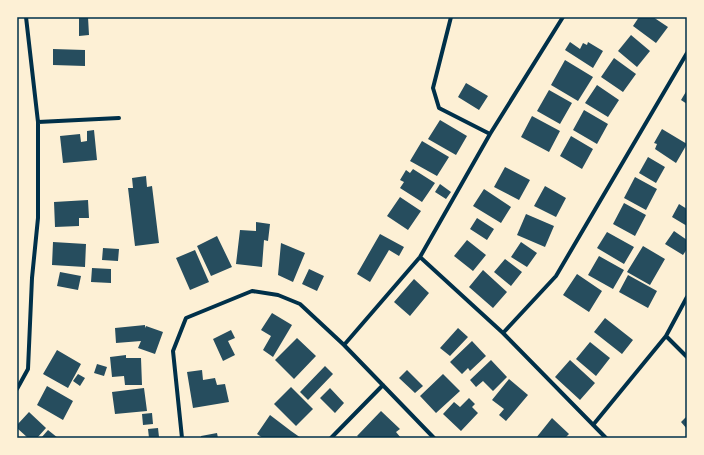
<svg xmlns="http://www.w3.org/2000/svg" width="704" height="455" viewBox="0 0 704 455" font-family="Overpass,sans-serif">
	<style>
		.building { fill: #264d5e }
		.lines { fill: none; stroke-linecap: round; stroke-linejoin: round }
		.minor { stroke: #003049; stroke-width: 4 }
		.neatline { fill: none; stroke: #003049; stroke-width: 1.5 }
	</style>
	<rect width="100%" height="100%" fill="#fdf0d5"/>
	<path class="building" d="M79,17h9l1,18 -10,1z
		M639,17h14l15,10 -12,16 -23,-17z
		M631,35l19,16 -13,16 -19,-16z
		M570,42l10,7 3,-6 4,2 1,-3 15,9 -10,17 -28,-18z
		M53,49l32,1v16l-32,-1z
		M614,58l22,16 -13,18 -22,-15z
		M565,60l28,17 -15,24 -27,-16z
		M466,83l22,13 -9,14 -21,-13z
		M597,85l22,15 -11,17 -23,-14z
		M549,90l23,13 -12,21 -23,-13z
		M687,90v14l-6,-4z
		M584,110l24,14 -11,20 -24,-14z
		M532,116l28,15 -11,21 -28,-15z
		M440,120l27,16 -11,19 -28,-16z
		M662,129l25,15 -11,19 -21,-14 2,-5 -3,-1z
		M94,130l3,30 -34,3 -3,-27 20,-2 1,8 6,-1v-10z
		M571,136l22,13 -11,20 -22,-13z
		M422,141l27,16 -12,19 -27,-15z
		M648,157l17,10 -9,16 -17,-10z
		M505,167l25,13 -11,20 -25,-13z
		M413,169l22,14 -13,19 -22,-14 4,-6 -4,-2 6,-10 4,3z
		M146,176l1,11 5,-1 7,57 -24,3 -7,-58h5l-1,-10z
		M635,177l22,12 -11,21 -22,-12z
		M440,184l11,8 -5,7 -11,-7z
		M545,186l21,12 -10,19 -22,-11z
		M484,189l27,18 -10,16 -28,-17z
		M400,197l21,14 -13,19 -21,-14z
		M88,200l1,18h-10v8l-24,1 -1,-25z
		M624,203l22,12 -11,21 -22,-12z
		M679,204l8,5v17l-15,-9z
		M526,214l28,12 -9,21 -28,-12z
		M477,218l17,11 -7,11 -17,-11z
		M256,222l14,2 -2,17 -4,-1 -2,27 -26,-3 4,-34 16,1z
		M674,231l13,9v9l-4,6 -18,-11z
		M607,232l27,15 -10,17 -27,-16z
		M380,234l24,13 -5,9 -10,-6 -19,32 -13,-8z
		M217,236l15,31 -21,9 -14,-30z
		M467,240l19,15 -13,16 -19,-15z
		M53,242l33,2 -1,23 -33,-2z
		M521,242l16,11 -10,14 -16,-10z
		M281,243l24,10 -12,29 -15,-7z
		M643,246l22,13 -15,26 -23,-13z
		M103,248l16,1 -1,12 -16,-1z
		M195,250l14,32 -19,8 -14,-32z
		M599,256l25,14 -11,19 -25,-14z
		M505,259l17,13 -11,14 -17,-14z
		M92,268l19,1v14l-20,-1z
		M309,269l15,7 -7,15 -15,-7z
		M483,270l24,22 -14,16 -24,-21z
		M60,272l21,4 -3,14 -21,-4z
		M577,274l25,17 -13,21 -26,-17z
		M628,275l29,16 -9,17 -29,-16z
		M414,279l15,14 -19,23 -16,-14z
		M272,313l20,12 -19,32 -10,-7 8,-14 -10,-6z
		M605,318l28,22 -11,14 -28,-22z
		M145,325v3l1,-2 17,6 -8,22 -17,-6 3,-7 -25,2 -1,-15z
		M458,328l10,9 -18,19 -10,-8z
		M231,330l4,8 -7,3 7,14 -12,6 -10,-22z
		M297,338l19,18 -22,23 -19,-19z
		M472,341l14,15 -16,15 -2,-3 -6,6 -12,-12z
		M590,342l20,16 -14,18 -20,-17z
		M57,350l24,14 -13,24 -25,-14z
		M126,355v3h15l1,27h-17l-1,-9 -12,1 -2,-20z
		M491,360l16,17 -14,14 -10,-10 -7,6 -6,-7z
		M570,360l25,23 -15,17 -25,-23z
		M97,364l10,3 -3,9 -10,-3z
		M325,366l8,8 -25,26 -8,-8z
		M202,370l1,10 12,-2 2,7 8,-1 4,18 -36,6 -6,-36z
		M407,370l16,16 -8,7 -16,-15z
		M78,374l7,4 -5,8 -7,-5z
		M443,374l17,17 -24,22 -16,-17z
		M509,379l19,16 -22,26 -7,-6 5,-6 -12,-9z
		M47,386l26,15 -10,19 -26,-15z
		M291,387l22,22 -17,17 -22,-22z
		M144,388l3,23 -32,3 -3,-22z
		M330,388l14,15 -9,10 -15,-15z
		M469,398l6,6 -3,3 6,6 -17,18 -18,-17 11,-12 6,5z
		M381,411l19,18 -4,3 5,6h-41l-3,-2z
		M29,412l17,16 -9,10h-9l-11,-10v-3z
		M152,413l1,11 -10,1 -1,-11z
		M270,415l21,16 10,7h-38l-6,-4z
		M687,416v13l-6,-7z
		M552,418l17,16 -4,4h-29z
		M158,428l1,9 -10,1 -1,-9z
		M48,430l10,8h-17z
		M217,433l1,5h-17v-2z"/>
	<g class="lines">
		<path class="minor" d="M451,17l-18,71 6,20 51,26
			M38,122l81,-4
			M420,257l83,76 103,105
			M503,333l53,-57 131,-223
			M666,336l21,21
			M344,345l76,-88 70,-123 73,-117
			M17,389l11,-20 4,-91 6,-60v-96l-12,-105
			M593,425l73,-89 21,-39
			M182,438l-9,-87 13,-33 66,-27 26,4 22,9 44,41 90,93
			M331,438l52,-53"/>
	</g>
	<rect width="704" height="455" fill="none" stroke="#fdf0d5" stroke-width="36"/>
	<rect x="18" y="18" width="668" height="419" class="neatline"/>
</svg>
